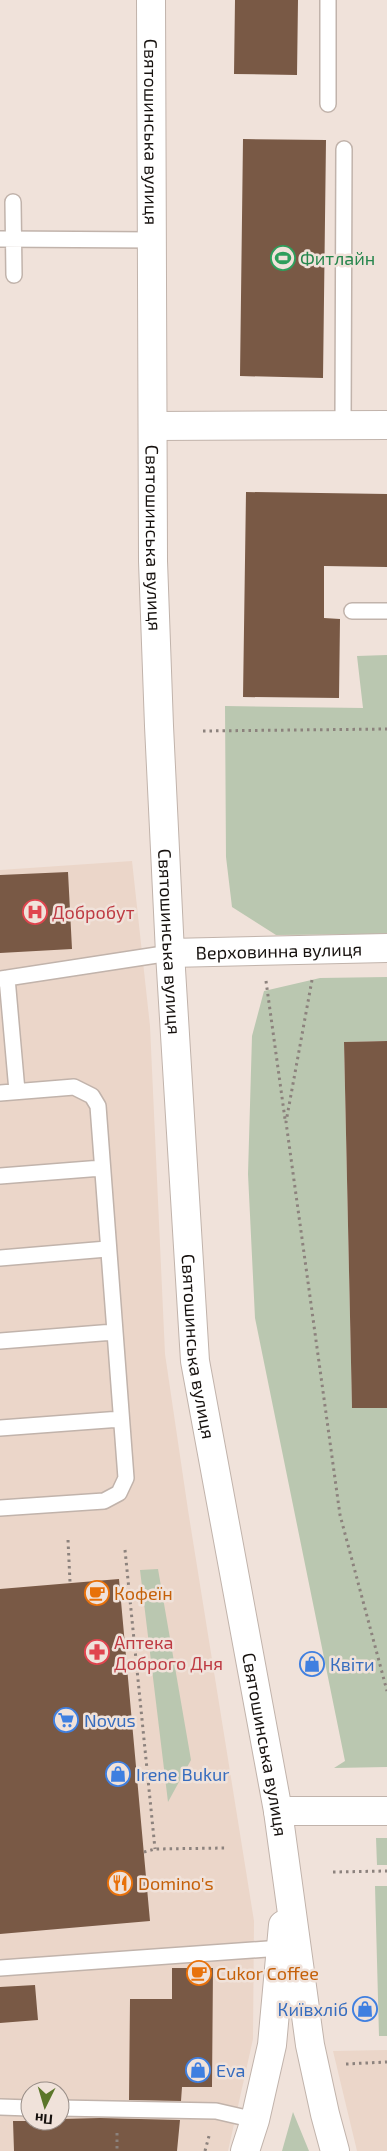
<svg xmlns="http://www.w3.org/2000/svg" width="387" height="2151" viewBox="0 0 387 2151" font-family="'Exo 2',sans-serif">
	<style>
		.built { fill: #ebd6c9; fill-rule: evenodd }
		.green { fill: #bac7b0 }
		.building { fill: #795945 }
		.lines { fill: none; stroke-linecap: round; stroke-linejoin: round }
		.lane-casing { stroke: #c1b3ab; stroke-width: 18 }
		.street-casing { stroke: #c1b3ab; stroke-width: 30 }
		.secondary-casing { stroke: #c1b3ab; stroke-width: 30 }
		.path { stroke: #8c827d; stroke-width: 3; stroke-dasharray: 2.5 4; stroke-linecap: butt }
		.lane { stroke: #fff; stroke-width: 15 }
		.street { stroke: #fff; stroke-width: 28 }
		.secondary { stroke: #fff; stroke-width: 28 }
		.labels { text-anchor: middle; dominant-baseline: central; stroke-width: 5; stroke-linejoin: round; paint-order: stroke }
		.street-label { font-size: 18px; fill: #16110e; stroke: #f0e2da }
		.leisure-label { font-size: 18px; fill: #27864d; stroke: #f0e2da; text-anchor: start }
		.health-label { font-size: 18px; fill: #be3a42; stroke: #f0e2da; text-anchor: start }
		.food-label { font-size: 18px; fill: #c56008; stroke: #f0e2da; text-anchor: start }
		.shop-label { font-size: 18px; fill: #366cbe; stroke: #f0e2da; text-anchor: start }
	</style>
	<rect width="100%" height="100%" fill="#f0e2da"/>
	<path class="built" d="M132,861l18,165 15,328 23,156 66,411 -1,118 -25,112h-228v-1281zM30,2091h30v30h-30z
		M387,2050v101h-30l-24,-100z"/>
	<path class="green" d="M387,655v279l-111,1 -44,-28 -6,-50 -1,-151 138,2 -6,-52z
		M387,977v64l-43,1 8,366h35v359l-53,1 11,-7 -90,-443 -7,-144 4,-138 12,-45 56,-13z
		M158,1569l33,191 -23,42 -28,-232z
		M376,1838h11v27h-10z
		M375,1886h12v150h-8z
		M293,2112l16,39h-27z"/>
	<path class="building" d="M235,0h63l-1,75 -63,-1z
		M243,139l83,1 -3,238 -83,-2z
		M246,492l141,2v73l-63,-1v52l16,1 -1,79 -96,-1z
		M68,872l4,77 -72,4v-78z
		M387,1041v367h-35l-8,-366z
		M119,1579l31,342 -150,13v-345z
		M172,1968h41l-1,119h-30l-1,14 -52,-1 1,-101h42z
		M35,1985l3,35 -38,3v-36z
		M100,2118l80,2 -3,31h-163l-1,-30h47v-2z"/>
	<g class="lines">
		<defs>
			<path id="lane" d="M328,104v-104
				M13,202l1,73
				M0,239l153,1
				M343,425l1,-276
				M352,611h35
				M7,978l10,113
				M0,979l170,-26
				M0,1093l74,-6 18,9 6,10 28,372 -7,15 -15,8 -104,7
				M0,1176l102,-8
				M0,1258l107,-9
				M0,1341l114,-9
				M0,1428l121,-9
				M0,1968l281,-20
				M0,2107l30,1
				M60,2108l156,3 39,9"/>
			<g id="street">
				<path d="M153,426l234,-1"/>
				<path id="s1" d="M170,953l217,-5"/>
				<path d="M278,1811h109"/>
			</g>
			<g id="secondary">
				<path id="s2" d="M151,0l2,561 6,165 11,227 25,408 83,450 32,234 15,69 10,37"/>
				<path d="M245,2151l10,-31 17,-75 11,-120"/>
			</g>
		</defs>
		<use href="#lane" class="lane-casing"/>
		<use href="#street" class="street-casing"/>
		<use href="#secondary" class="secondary-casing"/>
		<path class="path" d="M203,731l184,-2
			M312,980l-26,142 54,393 47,176
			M266,981l19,138
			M68,1540l2,42
			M125,1550l30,299
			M144,1852l11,-3 71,-1
			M333,1872l54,-1
			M346,2064l41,-2
			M117,2133v18
			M205,2151l4,-15"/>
		<use href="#lane" class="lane"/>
		<use href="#street" class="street"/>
		<use href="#secondary" class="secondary"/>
	</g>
	<defs>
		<symbol id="stadium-ring" viewBox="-11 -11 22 22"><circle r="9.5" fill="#f0e2da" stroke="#2e9e5b" stroke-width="1.5"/><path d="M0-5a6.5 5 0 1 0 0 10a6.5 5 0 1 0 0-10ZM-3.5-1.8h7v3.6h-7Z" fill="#2e9e5b"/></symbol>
		<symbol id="hospital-ring" viewBox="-11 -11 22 22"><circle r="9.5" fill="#f0e2da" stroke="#e0444e" stroke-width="1.5"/><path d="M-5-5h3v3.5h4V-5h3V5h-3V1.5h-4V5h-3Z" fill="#e0444e"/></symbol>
		<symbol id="cafe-ring" viewBox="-11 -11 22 22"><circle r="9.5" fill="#f0e2da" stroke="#e8710a" stroke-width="1.5"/><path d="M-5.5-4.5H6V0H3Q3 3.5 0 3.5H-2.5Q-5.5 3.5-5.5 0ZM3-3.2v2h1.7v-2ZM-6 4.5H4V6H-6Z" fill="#e8710a"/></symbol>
		<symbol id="pharmacy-ring" viewBox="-11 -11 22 22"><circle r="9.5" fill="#f0e2da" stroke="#e0444e" stroke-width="1.5"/><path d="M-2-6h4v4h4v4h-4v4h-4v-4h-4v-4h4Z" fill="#e0444e"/></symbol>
		<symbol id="shop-ring" viewBox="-11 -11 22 22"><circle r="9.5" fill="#f0e2da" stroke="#3f7fe0" stroke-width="1.5"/><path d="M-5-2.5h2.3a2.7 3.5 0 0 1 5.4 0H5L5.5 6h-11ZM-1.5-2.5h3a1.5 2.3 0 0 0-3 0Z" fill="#3f7fe0"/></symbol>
		<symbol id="supermarket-ring" viewBox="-11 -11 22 22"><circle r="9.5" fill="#f0e2da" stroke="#3f7fe0" stroke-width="1.5"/><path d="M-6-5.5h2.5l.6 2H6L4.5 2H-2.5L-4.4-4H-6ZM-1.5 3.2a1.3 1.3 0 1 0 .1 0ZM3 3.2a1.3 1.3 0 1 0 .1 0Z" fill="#3f7fe0"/></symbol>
		<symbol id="restaurant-ring" viewBox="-11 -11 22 22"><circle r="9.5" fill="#f0e2da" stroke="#e8710a" stroke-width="1.5"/><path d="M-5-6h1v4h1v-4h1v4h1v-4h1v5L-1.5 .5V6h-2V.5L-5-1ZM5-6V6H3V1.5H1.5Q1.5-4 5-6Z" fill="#e8710a"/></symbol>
	</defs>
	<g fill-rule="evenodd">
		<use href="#stadium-ring" x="269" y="244" width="28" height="28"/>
		<use href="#hospital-ring" x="21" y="898" width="28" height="28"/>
		<use href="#cafe-ring" x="83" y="1579" width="28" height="28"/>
		<use href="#pharmacy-ring" x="83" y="1638" width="28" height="28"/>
		<use href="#shop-ring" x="298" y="1650" width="28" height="28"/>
		<use href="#supermarket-ring" x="52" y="1706" width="28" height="28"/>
		<use href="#shop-ring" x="104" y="1760" width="28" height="28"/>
		<use href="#restaurant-ring" x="106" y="1869" width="28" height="28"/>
		<use href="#cafe-ring" x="185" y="1959" width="28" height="28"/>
		<use href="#shop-ring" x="351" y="1995" width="28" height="28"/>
		<use href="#shop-ring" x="184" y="2056" width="28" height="28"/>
	</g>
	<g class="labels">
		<g class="street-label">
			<text stroke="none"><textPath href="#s2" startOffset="132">Святошинська вулиця</textPath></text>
			<text stroke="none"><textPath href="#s2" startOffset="538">Святошинська вулиця</textPath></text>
			<text stroke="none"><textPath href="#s2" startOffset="942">Святошинська вулиця</textPath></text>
			<text stroke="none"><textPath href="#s1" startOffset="109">Верховинна вулиця</textPath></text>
			<text stroke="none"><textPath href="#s2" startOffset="1348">Святошинська вулиця</textPath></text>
			<text stroke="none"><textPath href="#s2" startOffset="1752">Святошинська вулиця</textPath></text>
		</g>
		<g class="leisure-label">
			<text x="300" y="258">Фитлайн</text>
		</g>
		<g class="health-label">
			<text x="52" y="912">Добробут</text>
			<text x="114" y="1642">Аптека<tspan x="114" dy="21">Доброго Дня</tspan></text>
		</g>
		<g class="food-label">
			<text x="114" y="1593">Кофеїн</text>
			<text x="138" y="1883">Domino's</text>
			<text x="216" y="1973">Cukor Coffee</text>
		</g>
		<g class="shop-label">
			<text x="330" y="1664">Квіти</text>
			<text x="84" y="1720">Novus</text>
			<text x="136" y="1774">Irene Bukur</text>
			<text x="348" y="2009" text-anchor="end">Київхліб</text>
			<text x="216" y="2070">Eva</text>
		</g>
	</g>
	<g transform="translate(45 2106) rotate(185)"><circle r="24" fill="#f0e2da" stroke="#998e88"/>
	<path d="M0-4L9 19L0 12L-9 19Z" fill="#5b762a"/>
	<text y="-8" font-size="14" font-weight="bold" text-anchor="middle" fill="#16110e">Пн</text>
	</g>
</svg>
